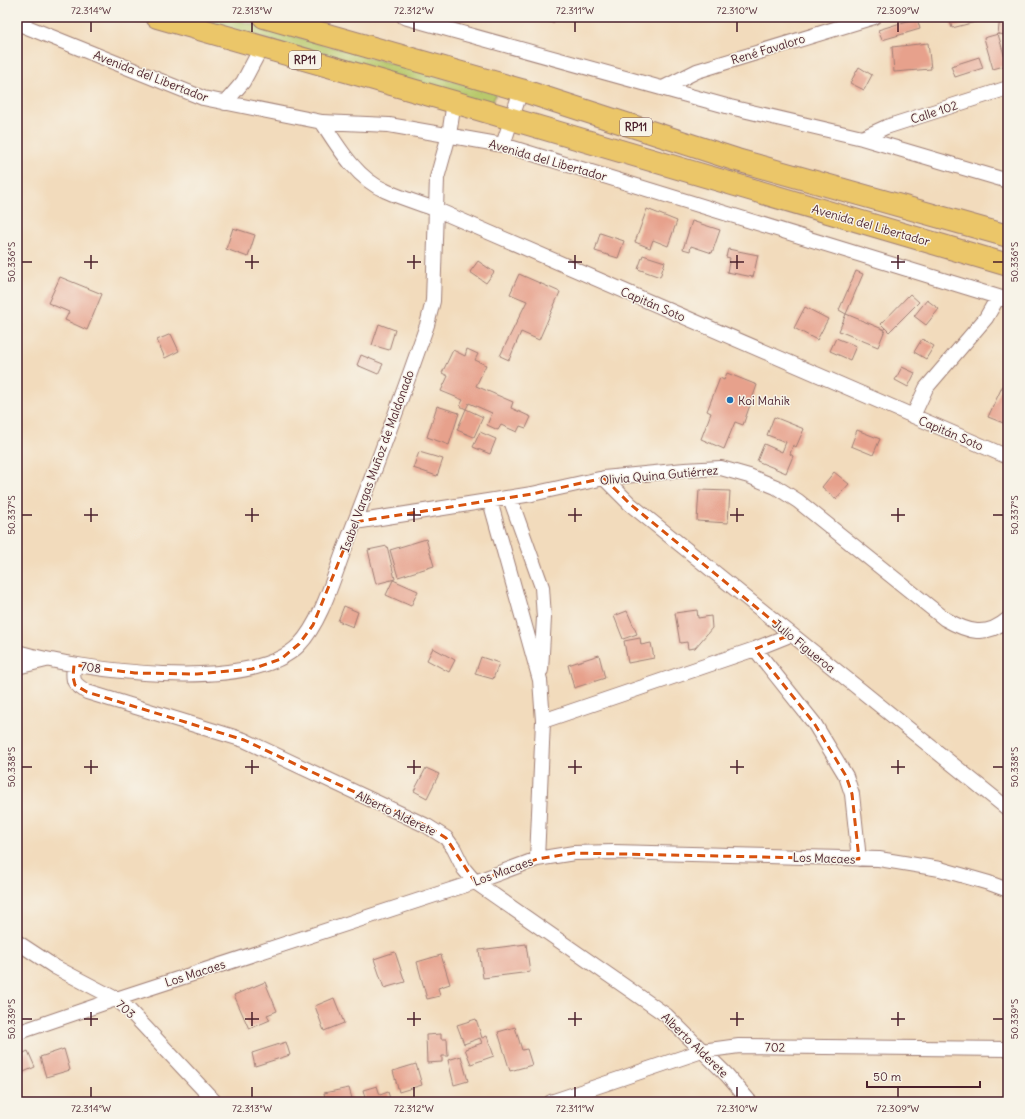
<svg xmlns="http://www.w3.org/2000/svg" width="1025" height="1119" viewBox="0 0 1025 1119" font-family="Delius,sans-serif">
	<style>
		.green { fill: #b8c96c; stroke: #81744c }
		.building { fill: #e7a18c }
		.lines { fill: none; stroke-linecap: round; stroke-linejoin: round }
		.minor-casing { stroke: #9e7d74; stroke-width: 16 }
		.primary-casing { stroke: #9e7d74; stroke-width: 24 }
		.minor { stroke: #fff; stroke-width: 14 }
		.primary { stroke: #ebc669; stroke-width: 22 }
		.marked { fill: none; stroke: #d8530f; stroke-width: 3; stroke-dasharray: 8 5; stroke-linejoin: round }
		.ticks { fill: none; stroke: #4a1f2b; stroke-width: 1.5 }
		.poi-dot { fill: #1f6fb2; stroke: #f7f3e8; stroke-width: 1.5 }
		.labels { text-anchor: middle; dominant-baseline: central; stroke-width: 3; stroke-linejoin: round; paint-order: stroke }
		.shield { fill: #f7f3e8; stroke: #7e5f64; stroke-width: 1 }
		.shield-label { font-size: 11px; font-weight: bold; fill: #4a1f2b }
		.street-label { font-size: 12px; fill: #4a1f2b; stroke: #f7f3e8 }
		.poi-label { font-size: 12px; fill: #4a1f2b; stroke: #f7f3e8; text-anchor: start }
		.neatline { fill: none; stroke: #4a1f2b; stroke-width: 1.5 }
		.ticks-label { font-size: 10px; text-anchor: middle; fill: #4a1f2b }
	</style>
	<rect width="100%" height="100%" fill="#f7f3e8"/>
	<filter id="ink" filterUnits="userSpaceOnUse"><feTurbulence type="fractalNoise" baseFrequency=".025" numOctaves="2"/><feDisplacementMap in="SourceGraphic" scale="8" xChannelSelector="R" yChannelSelector="G"/><feConvolveMatrix kernelMatrix="1 2 1 2 8 2 1 2 1" color-interpolation-filters="sRGB"/></filter>
	<filter id="wash" filterUnits="userSpaceOnUse"><feTurbulence type="fractalNoise" baseFrequency=".012" numOctaves="4" result="noise"/><feDisplacementMap in="SourceGraphic" scale="16" xChannelSelector="R" yChannelSelector="G"/><feGaussianBlur stdDeviation="0.9" result="paint"/><feColorMatrix in="noise" values="0 0 0 0 0 0 0 0 0 0 0 0 0 0 0 0 0 1.4 0 .05"/><feComposite in="paint" operator="in"/></filter>
	<g filter="url(#wash)">
		<rect width="100%" height="100%" fill="#f2dbbc"/>
		<path class="green" d="M190,17h37l269,76 -4,13z"/>
		<g id="blocks">
			<path class="building" d="M538,17h16l-1,6 -15,-4z
				M949,17h42v1l-39,10z
				M1000,17h8v18l-10,-1z
				M917,18l3,11 -38,11 -4,-10z
				M998,34l9,31 -14,4 -9,-31z
				M928,43l3,26 -37,3 -2,-25z
				M979,57l4,11 -28,9 -4,-11z
				M859,67l13,8 -8,15 -14,-7z
				M647,209l30,12 -9,25 -15,-6 -3,8 -15,-6z
				M692,221l28,9 -8,23 -21,-7 -1,5 -7,-2z
				M233,228l22,7 -7,22 -22,-8z
				M600,233l24,8 -6,17 -23,-7z
				M728,249l30,6 -5,22 -26,-5 3,-14 -4,-1z
				M643,255l22,7 -5,15 -22,-8z
				M478,261l16,11 -8,11 -16,-11z
				M856,271l7,3 -17,40 -7,-4z
				M519,274l41,18 -21,48 -18,-8 -12,28 -9,-4 27,-55 -17,-7z
				M60,277l42,17 -15,36 -22,-10 4,-8 -21,-9z
				M910,294l9,8 -30,30 -8,-8z
				M927,300l12,9 -13,16 -12,-9z
				M805,307l23,12 -11,21 -23,-12z
				M846,314l39,16 -7,17 -39,-16z
				M379,324l16,6 -6,20 -17,-5z
				M171,334l8,17 -14,7 -8,-18z
				M836,338l20,8 -6,14 -20,-9z
				M922,339l12,7 -8,13 -12,-7z
				M467,349l11,5 -3,6 11,5 -10,21 37,16 -2,6 20,9 -5,11 -6,-2 -3,6 -16,-7 -3,5 -11,-5 5,-12 -23,-10 -3,6 -6,-3 3,-6 -22,-9 7,-15 -6,-3 11,-23 12,6z
				M361,355l22,9 -5,10 -21,-9z
				M902,367l13,6 -7,14 -13,-7z
				M727,373l30,12 -14,40 -8,-3 -11,27 -23,-10 10,-26 -4,-2 13,-33 4,2z
				M1003,385l5,2v32l-2,5 -18,-7z
				M437,406l22,7 -10,32 -22,-8z
				M466,409l17,8 -9,20 -17,-7z
				M774,417l30,12 -8,18 -3,-2 -3,9 3,2 -7,17 -29,-12 7,-17 18,8 4,-10 -19,-7z
				M857,430l23,9 -7,16 -22,-9z
				M480,432l16,7 -6,15 -17,-7z
				M419,452l24,7 -6,17 -24,-8z
				M834,472l15,12 -13,15 -14,-12z
				M699,490l31,1 -2,32 -31,-2z
				M426,539l8,27 -36,11 -8,-27z
				M387,546l8,33 -19,5 -8,-34z
				M393,580l25,11 -7,15 -25,-11z
				M344,606l14,6 -5,15 -15,-6z
				M697,610l1,8 13,-2 1,12 -17,20 -7,1 -1,-7 -7,1 -5,-30z
				M627,611l10,23 -14,5 -9,-23z
				M640,638l1,7 10,-2 3,15 -26,5 -4,-22z
				M433,648l22,12 -6,12 -22,-12z
				M599,655l6,23 -31,10 -6,-23z
				M481,657l18,6 -6,16 -18,-5z
				M426,768l13,6 -12,24 -13,-7z
				M526,944l4,28 -47,6 -4,-28z
				M395,952l10,30 -21,6 -10,-29z
				M441,955l9,29 -12,4 2,8 -13,3 -10,-37z
				M265,982l12,29 -10,4 3,5 -21,9 -15,-34z
				M334,998l10,25 -20,8 -9,-25z
				M476,1019l6,19 5,-2 7,20 -23,8 -6,-15 17,-6 -2,-5 -16,6 -7,-19z
				M515,1027l7,23 5,-1 5,16 -22,6 -12,-39z
				M441,1034v5h6l1,17h-6v6l-15,1 -1,-28z
				M286,1042l4,13 -35,11 -3,-13z
				M64,1049l6,21 -24,7 -6,-20z
				M28,1051l7,16 -18,8v-19z
				M461,1056l7,25 -14,4 -6,-25z
				M416,1064l6,21 -23,7 -6,-21z
				M377,1086l3,9 8,-3 3,10h-25l-3,-12z
				M349,1088l4,14h-27l-2,-9z"/>
		</g>
	</g>
	<g filter="url(#ink)">
		<use href="#blocks" fill-opacity="0" stroke="#9e7d74" stroke-width="1"/>
		<g class="lines">
			<defs>
				<path id="minor" d="M404,17l326,90 132,31 146,43
					M17,23l186,75 119,24 67,3 114,20 505,155
					M663,88l34,-17 177,-54
					M225,103l18,-21 18,-34
					M322,122c16,25 35,57 64,69 15,7 33,12 49,18l573,248
					M862,138l24,-11 122,-39
					M503,145l18,-55
					M913,416l13,-28 60,-70 12,-21
					M604,478l26,26 378,305
					M510,498l32,89 2,31 -3,52
					M490,501l50,179 3,41 -6,138
					M355,522l177,-28 72,-16 81,-8 36,-2 28,8 27,11 22,14 147,118c23,13 41,19 63,0
					M755,649l59,74 32,53 6,18 7,65
					M17,652c64,18 232,43 282,-7 22,-23 34,-66 45,-95 29,-75 57,-150 83,-225l6,-24 4,-123 12,-43 5,-33
					M74,665c-2,17 -1,18 13,27l157,48 183,86 19,12 8,11 10,20 11,13 191,133 61,60 23,27
					M17,667l29,-7
					M543,721l212,-72 35,-14
					M17,942l38,25 61,32 13,11 86,92
					M17,1033l99,-34 359,-117 62,-23 37,-6 39,-1 266,7 61,10 49,14 19,7
					M551,1102l151,-51 37,-5 269,3"/>
				<path id="primary" d="M157,17l297,85 554,163
					M264,17l257,73 216,70 271,76"/>
			</defs>
			<use href="#minor" class="minor-casing"/>
			<use href="#primary" class="primary-casing"/>
			<use href="#minor" class="minor"/>
			<use href="#primary" class="primary"/>
		</g>
	</g>
	<path class="marked" d="M604,478l26,26 160,131 -35,14 59,74 32,53 6,18 7,65 -285,-6 -37,6 -62,23 -29,-44 -19,-12 -183,-86 -157,-48 -12,-7 -2,-8 1,-12 61,8 62,1 55,-5 29,-10 18,-15 14,-19 42,-103 177,-28z"/>
	<path class="ticks" d="M91,22v10M252,22v10M414,22v10M575,22v10M737,22v10M898,22v10M91,255v14M252,255v14M414,255v14M575,255v14M737,255v14M898,255v14M22,262h10M84,262h14M245,262h14M407,262h14M568,262h14M730,262h14M891,262h14M993,262h10M91,508v14M252,508v14M414,508v14M575,508v14M737,508v14M898,508v14M22,515h10M84,515h14M245,515h14M407,515h14M568,515h14M730,515h14M891,515h14M993,515h10M91,760v14M252,760v14M414,760v14M575,760v14M737,760v14M898,760v14M22,767h10M84,767h14M245,767h14M407,767h14M568,767h14M730,767h14M891,767h14M993,767h10M91,1012v14M252,1012v14M414,1012v14M575,1012v14M737,1012v14M898,1012v14M22,1019h10M84,1019h14M245,1019h14M407,1019h14M568,1019h14M730,1019h14M891,1019h14M993,1019h10M91,1087v10M252,1087v10M414,1087v10M575,1087v10M737,1087v10M898,1087v10"/>
	<circle class="poi-dot" cx="730" cy="400" r="4"/>
	<g class="labels">
		<g class="shield">
			<rect x="289" y="51" width="32" height="18" rx="3"/>
			<rect x="620" y="118" width="32" height="18" rx="3"/>
		</g>
		<g class="shield-label">
			<text x="305" y="60">RP11</text>
			<text x="636" y="127">RP11</text>
		</g>
		<g class="street-label">
			<text transform="translate(768 49) rotate(-17)">René Favaloro</text>
			<text transform="translate(151 76) rotate(21)">Avenida del Libertador</text>
			<text transform="translate(934 112) rotate(-18)">Calle 102</text>
			<text transform="translate(548 160) rotate(16)">Avenida del Libertador</text>
			<text transform="translate(871 225) rotate(16)">Avenida del Libertador</text>
			<text transform="translate(653 304) rotate(23)">Capitán Soto</text>
			<text transform="translate(951 433) rotate(23)">Capitán Soto</text>
			<text transform="translate(377 461) rotate(-70)">Isabel Vargas Muñoz de Maldonado</text>
			<text transform="translate(659 475) rotate(-5)">Olivia Quina Gutiérrez</text>
			<text transform="translate(804 646) rotate(39)">Julio Figueroa</text>
			<text transform="translate(91 667) rotate(7)">708</text>
			<text transform="translate(396 813) rotate(26)">Alberto Alderete</text>
			<text transform="translate(824 858) rotate(2)">Los Macaes</text>
			<text transform="translate(503 871) rotate(-20)">Los Macaes</text>
			<text transform="translate(195 973) rotate(-18)">Los Macaes</text>
			<text transform="translate(126 1009) rotate(42)">703</text>
			<text transform="translate(695 1045) rotate(44)">Alberto Alderete</text>
			<text transform="translate(775 1047) rotate(1)">702</text>
		</g>
		<g class="poi-label">
			<text x="738" y="400">Koi Mahik</text>
		</g>
	</g>
	<rect width="1025" height="1119" fill="none" stroke="#f7f3e8" stroke-width="44"/>
	<path d="M867 1081v6h113v-6" fill="none" stroke="#4a1f2b" stroke-width="2"/>
	<text x="873" y="1081" font-size="12" fill="#4a1f2b" stroke="#f7f3e8" stroke-width="3" paint-order="stroke">50 m</text>
	<rect x="22" y="22" width="981" height="1075" class="neatline"/>
	<g class="ticks-label">
		<text x="91" y="14">72.314°W</text>
		<text x="252" y="14">72.313°W</text>
		<text x="414" y="14">72.312°W</text>
		<text x="575" y="14">72.311°W</text>
		<text x="737" y="14">72.310°W</text>
		<text x="898" y="14">72.309°W</text>
		<text transform="translate(11 262) rotate(-90)" y="4">50.336°S</text>
		<text transform="translate(1014 262) rotate(-90)" y="4">50.336°S</text>
		<text transform="translate(11 515) rotate(-90)" y="4">50.337°S</text>
		<text transform="translate(1014 515) rotate(-90)" y="4">50.337°S</text>
		<text transform="translate(11 767) rotate(-90)" y="4">50.338°S</text>
		<text transform="translate(1014 767) rotate(-90)" y="4">50.338°S</text>
		<text transform="translate(11 1019) rotate(-90)" y="4">50.339°S</text>
		<text transform="translate(1014 1019) rotate(-90)" y="4">50.339°S</text>
		<text x="91" y="1112">72.314°W</text>
		<text x="252" y="1112">72.313°W</text>
		<text x="414" y="1112">72.312°W</text>
		<text x="575" y="1112">72.311°W</text>
		<text x="737" y="1112">72.310°W</text>
		<text x="898" y="1112">72.309°W</text>
	</g>
</svg>
